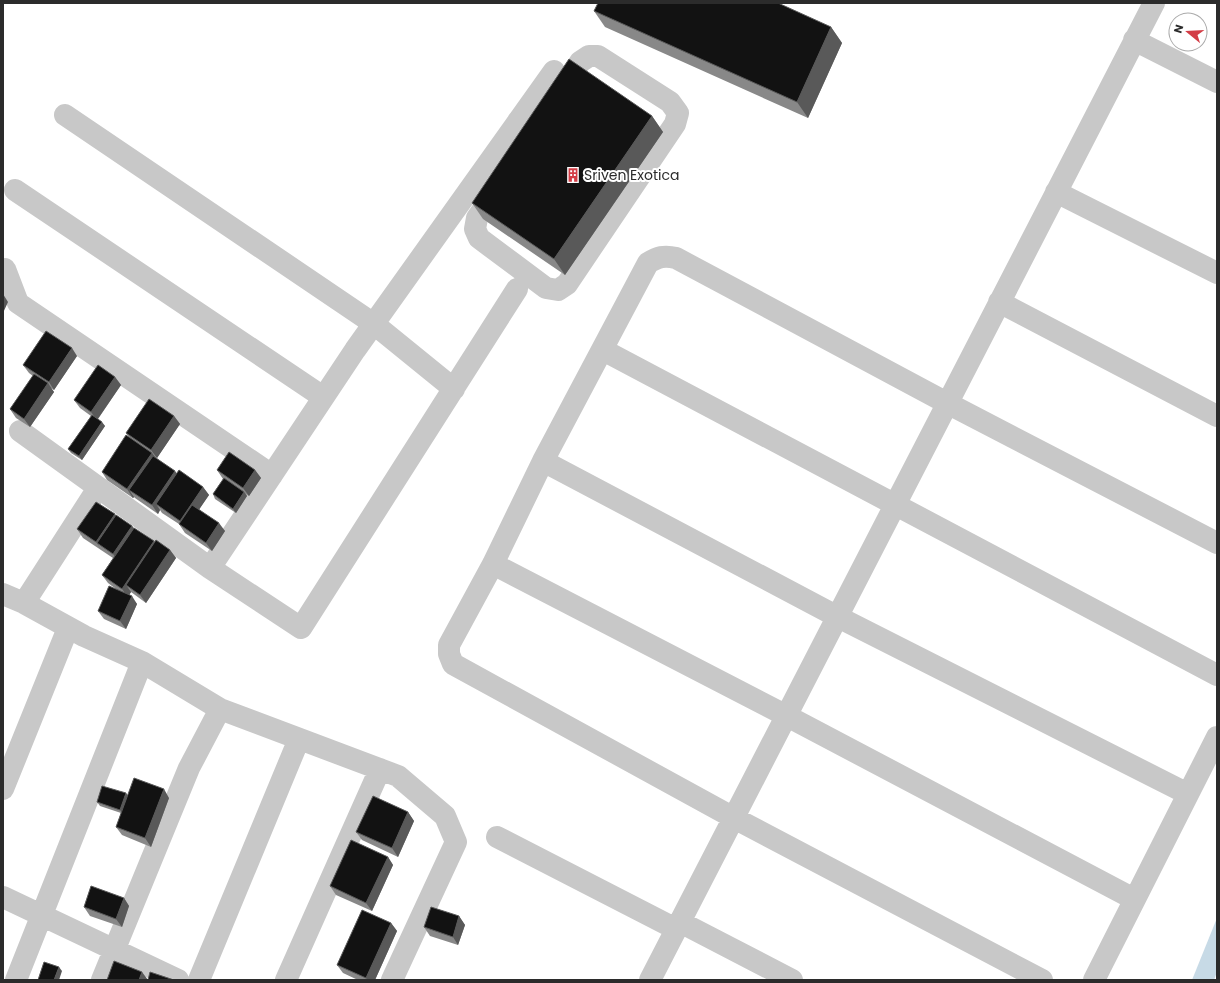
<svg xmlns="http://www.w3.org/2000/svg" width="1220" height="983" viewBox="0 0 1220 983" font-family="Poppins,sans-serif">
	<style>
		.water { fill: #c7dae6 }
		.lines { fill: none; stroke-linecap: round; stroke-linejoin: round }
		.minor { stroke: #c8c8c8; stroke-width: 22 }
		.wall { fill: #888 }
		.shaded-wall { fill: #595959 }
		.building { fill: #121212; stroke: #595959 }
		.labels { text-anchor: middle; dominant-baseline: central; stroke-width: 4; stroke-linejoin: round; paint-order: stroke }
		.poi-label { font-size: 14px; fill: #2b2b2b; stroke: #fff; text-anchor: start }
	</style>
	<rect width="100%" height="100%" fill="#fff"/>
	<path class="water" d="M1217,918v54l-3,8h-22z"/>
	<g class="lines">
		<path class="minor" d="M1134,40l83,42
			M65,115l309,209 80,65
			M518,121l18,12 -10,13
			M497,189l-20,29 -2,11 4,9 67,50 12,2 9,-6 108,-160 3,-11 -8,-11 -72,-46h-9l-9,6 -18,29
			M15,190l308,207
			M1056,192l161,81
			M5,269l13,34 254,172
			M999,302l218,114
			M603,350l614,325
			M20,431l190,137 91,60 216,-339
			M543,461l295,156 350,177
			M493,564l294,152 347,183
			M210,568l145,-218 199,-279
			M3,594l21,9 60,33 58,26 78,47 178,67 47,40 11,26 -64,138
			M24,603l74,-115
			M3,789l65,-161
			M497,837l179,92
			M3,897l175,83
			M680,922l112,58
			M16,980l126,-318
			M102,980l87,-212 31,-59
			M199,980l100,-241
			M286,980l94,-211
			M650,980l504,-977
			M1042,980l-308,-162 -281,-154 -4,-10v-9l44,-81 50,-103 105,-198c10,-6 16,-8 28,-5l271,145 270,140
			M1094,980l123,-243"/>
	</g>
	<path class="wall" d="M594,11l237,16 11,16 -34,75 -203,-91z
		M652,116l11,16 -98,143 -82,-56 -11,-16z
		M77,356l-23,34 -3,-2 3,4 -24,35 -14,-9 -6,-9 23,-33 -4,-3 -6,-8z
		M115,377l6,8 -23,34 7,7 -23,34 -11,-7 -3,-4 23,-33 -11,-8 -6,-8z
		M174,416l6,8 -23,34 -3,-2 23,18 26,13 6,8 -10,14 26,22 -13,20 -27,-18 -6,-9 -17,-11 -2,-3 -2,4 -23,-16 -1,-1 -1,1 -26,-18 -5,-8 28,-34 -4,-5z
		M217,470h38l6,8 -12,18 -3,-2 1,2 -11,17 -21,-14 -2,-5 10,-15z
		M116,515l16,11 2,2 21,14 15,8 6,8 -30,45 -15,-11 -2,3 8,9 -11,25 -22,-10 -6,-8 18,-22 -8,-6 -6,-8 11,-17 -30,-20 -6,-9z
		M128,796l41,2 -18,49 -29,-12 -6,-8 5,-14 -21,-7 -3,-4z
		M408,812l6,9 -16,36 -36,-17 -6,-8z
		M388,857l5,8 -21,46 -36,-16 -6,-9z
		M124,898l5,8 -7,21 -32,-11 -6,-9z
		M459,916l6,9 -7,20 -28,-9 -6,-9z
		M391,923l6,8 -22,49h-17l-15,-7 -6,-8z"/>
	<path class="shaded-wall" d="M831,27l11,16 -34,75 -11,-16z
		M652,116l11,16 -98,143 -11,-16z
		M3,294l5,8 -5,11z
		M72,348l5,8 -23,34 -5,-8z
		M115,377l6,8 -24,35 -6,-8z
		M48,383l6,9 -24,35 -6,-8z
		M174,416l6,8 -23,34 -6,-8z
		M102,422l3,4 -23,34 -3,-4z
		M152,453l6,8 -29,29 5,7 -1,1 -6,-9z
		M255,470l6,8 -12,18 -6,-8z
		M175,471l6,8 -25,25 4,6 -2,4 -6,-9z
		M203,487l6,8 -23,34 -6,-8z
		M244,492l3,4 -11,17 -3,-4z
		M115,514l6,9 -24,20 5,8 -6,-9z
		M219,523l6,8 -13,20 -6,-8z
		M132,526l6,8 -19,28 -6,-8z
		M154,541l6,9 -34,35 5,7 -3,5 -6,-8z
		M170,550l6,8 -30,45 -6,-8z
		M132,596l5,8 -11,25 -6,-8z
		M164,789l5,9 -18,49 -6,-9z
		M126,793l3,4 -6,17 -3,-4z
		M408,812l6,9 -16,36 -6,-9z
		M388,857l5,8 -21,46 -6,-8z
		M124,898l5,8 -7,21 -6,-8z
		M459,916l6,9 -7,20 -5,-8z
		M391,923l6,8 -22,49h-8l-1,-2z
		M59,967l3,4 -3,9h-5z
		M142,972l6,8h-9z"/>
	<path class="building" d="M598,3h180l53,24 -34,75 -203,-91z
		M569,59l83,57 -98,143 -82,-56z
		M46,331l26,17 -23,34 -26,-17z
		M98,365l17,12 -24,35 -17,-12z
		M34,374l14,9 -24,36 -14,-10z
		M149,399l25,17 -23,34 -25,-17z
		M92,415l10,7 -23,34 -11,-7z
		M126,435l26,18 -25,36 -25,-17z
		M229,452l26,18 -12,18 -26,-18z
		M153,456l22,15 -23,34 -23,-15z
		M179,470l24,17 -23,34 -24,-17z
		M224,478l20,14 -11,17 -20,-15z
		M96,502l19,12 -19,28 -19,-13z
		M192,505l27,18 -13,20 -27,-19z
		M116,515l16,11 -19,28 -16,-11z
		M134,528l20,13 -32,48 -20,-14z
		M156,540l14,10 -30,45 -14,-10z
		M109,586l23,10 -12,25 -22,-10z
		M134,778l30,11 -19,49 -29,-11z
		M102,786l24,7 -6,17 -23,-8z
		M373,796l35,16 -16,36 -36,-16z
		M351,840l37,17 -22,46 -36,-17z
		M91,886l33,12 -8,21 -32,-12z
		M431,907l28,9 -6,21 -29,-10z
		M362,910l29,13 -25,55 -29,-13z
		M114,961l28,11 -3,8h-32z
		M44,962l15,5 -5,13h-16z
		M150,972l24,8h-26z"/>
	<defs>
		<symbol id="building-bare" viewBox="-9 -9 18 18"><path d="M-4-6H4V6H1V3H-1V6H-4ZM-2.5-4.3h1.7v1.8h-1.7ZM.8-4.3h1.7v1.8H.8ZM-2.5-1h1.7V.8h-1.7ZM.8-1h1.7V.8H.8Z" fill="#d33d46" stroke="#fff" stroke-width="2.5" paint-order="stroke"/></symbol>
	</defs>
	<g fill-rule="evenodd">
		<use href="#building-bare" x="563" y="165" width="20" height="20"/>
	</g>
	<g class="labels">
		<g class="poi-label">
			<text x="584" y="175">Sriven Exotica</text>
		</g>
	</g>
	<rect width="1220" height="983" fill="none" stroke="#2b2b2b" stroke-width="8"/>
	<g transform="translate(1188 32) rotate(288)"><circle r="19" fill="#ffffff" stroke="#aaaaaa"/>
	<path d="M0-3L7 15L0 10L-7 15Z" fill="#d33d46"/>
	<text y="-6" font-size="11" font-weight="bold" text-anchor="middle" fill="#2b2b2b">N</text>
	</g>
</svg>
